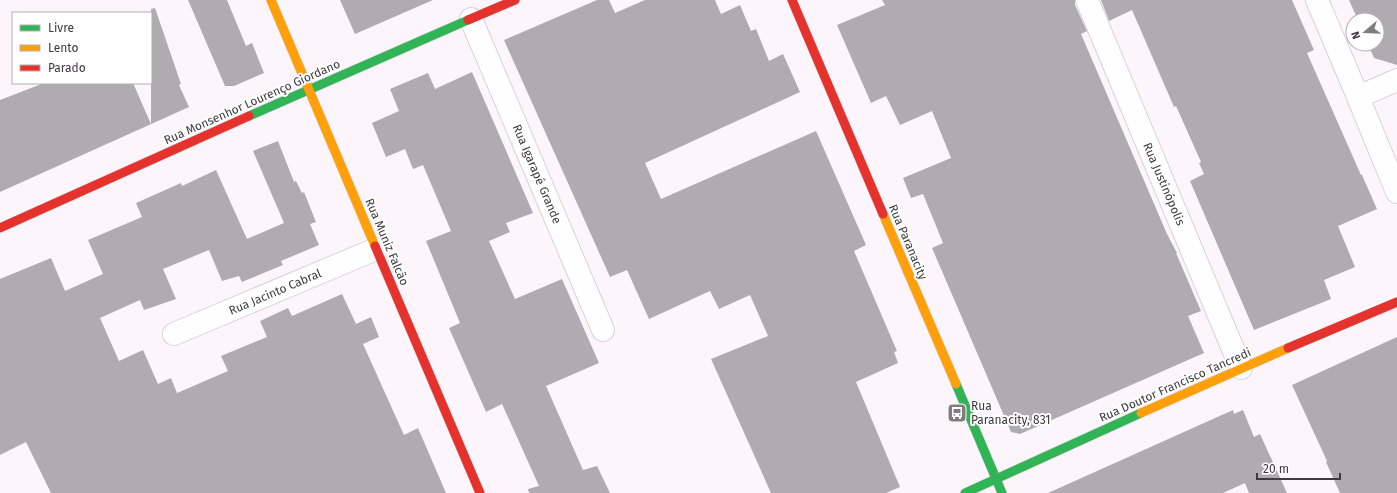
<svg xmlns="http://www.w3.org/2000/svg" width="1397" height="493" viewBox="0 0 1397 493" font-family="'Fira Sans',sans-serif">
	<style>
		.building { fill: #aeacb0 }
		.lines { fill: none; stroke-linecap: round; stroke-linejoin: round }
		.street-casing { stroke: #d7d3d7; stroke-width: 24 }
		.fast-casing { stroke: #d7d3d7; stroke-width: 10 }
		.slow-casing { stroke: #d7d3d7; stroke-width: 10 }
		.jam-casing { stroke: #d7d3d7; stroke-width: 10 }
		.street { stroke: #fffeff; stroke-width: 22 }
		.fast { stroke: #30b455; stroke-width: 9 }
		.slow { stroke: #ff9f0a; stroke-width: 9 }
		.jam { stroke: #e5322d; stroke-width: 9 }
		.labels { text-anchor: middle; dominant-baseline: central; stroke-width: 4; stroke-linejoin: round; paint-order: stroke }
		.street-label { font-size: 12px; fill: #3e3a3e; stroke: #fff }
		.poi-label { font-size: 12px; fill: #3e3a3e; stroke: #fff; text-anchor: start }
	</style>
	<rect width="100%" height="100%" fill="#fcf6fc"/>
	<path class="building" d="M188,0h39l19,46 6,-3 12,30 -30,13h-9z
		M340,0h93l-78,34z
		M597,0h12l6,13 30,-13h70l6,14 19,-9 11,26 5,-2 13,32 14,-7 17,38 -155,71 16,36 155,-68 50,114 -12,6 43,100 -3,1 4,11 -42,19 44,105 -14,6h-115l-60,-134 57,-23 -18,-41 -31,14 -9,-18 -61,28 -22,-49 -17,7 -106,-237z
		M882,0h193v5l12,26 -6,3 86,200 10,19h-1l25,58 -13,5 16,37 -184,81 -9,-2 -79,-184 11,-5 -20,-49 -12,4 -8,-20 48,-20 -19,-47 -32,14 -14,-29 -15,7 -34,-78 48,-20z
		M1101,0h191l22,50 -7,3 54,122h1l15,34 -39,17 17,41 -31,13 7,19 -77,31 -64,-149 14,-7 -5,-11 2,-1 -25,-56 -2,1 -42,-97 -23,11z
		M1349,0h48v65l-23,-7 -6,-14h9v-24h-19z
		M155,8l26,76 -2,1 10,22 -189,85v-92l44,-17h89l18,41v-115z
		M472,72l61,141 -27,10 4,9 -21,9 26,58 47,-20 37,84 -53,23 37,84 14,-4 13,27h-81l-1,-4 11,-3 -37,-82 -16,8 -37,-84 11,-5 -34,-82 25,-10 -28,-66 -10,4 -8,-20 -19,8 -14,-34 27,-12 -9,-22 38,-16 7,16z
		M278,141l16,41 2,-1 6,12 2,-1 12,30 -6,2 9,21 -38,16 2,4 -41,17 -3,-6 -17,5 -13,-31 -46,19 13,30 -32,11 -4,-10 -40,18 19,43 24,-11 15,34 13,-6 6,15 51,-22 -7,-15 46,-19 -7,-16 28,-13 4,8 50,-22 14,30 15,-7 8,20 -16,7 41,91 14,-7 28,65h-395l-25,-51 -26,13v-176l51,-21 14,33 38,-17 -15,-34 54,-23 -6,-14 45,-20 1,3 34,-16 31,69 37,-16 -31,-72z
		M1397,337v156h-57l-14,-31 1,-1 -35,-76z
		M1233,410l1,4 9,-4 11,27 6,-3 27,59h-38l-4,-10 -22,10h-175z"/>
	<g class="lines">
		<defs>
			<path id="street" d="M1087,0l154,368
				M1317,0l41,97 39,95
				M471,19l132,311
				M1358,97l39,-17
				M174,334l202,-85"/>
			<path id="fast" d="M249,116l219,-96
				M956,384l46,109
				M965,493l176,-80"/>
			<path id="slow" d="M271,0l104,246
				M883,214l73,170
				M1141,413l147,-65"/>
			<path id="jam" d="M792,0l91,214
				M468,20l47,-20
				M0,228l249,-112
				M375,246l105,247
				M1288,348l109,-46"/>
		</defs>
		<use href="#street" class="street-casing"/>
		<use href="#fast" class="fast-casing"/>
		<use href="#slow" class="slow-casing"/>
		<use href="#jam" class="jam-casing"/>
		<use href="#street" class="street"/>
		<use href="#fast" class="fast"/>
		<use href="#slow" class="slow"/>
		<use href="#jam" class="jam"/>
	</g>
	<defs>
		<symbol id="bus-square" viewBox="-11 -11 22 22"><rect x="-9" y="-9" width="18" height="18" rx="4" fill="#807c80" stroke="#fff"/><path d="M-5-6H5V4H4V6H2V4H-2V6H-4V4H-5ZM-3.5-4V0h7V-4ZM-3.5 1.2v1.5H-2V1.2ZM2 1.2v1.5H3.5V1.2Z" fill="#fff"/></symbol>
	</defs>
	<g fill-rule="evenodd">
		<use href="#bus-square" x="946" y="402" width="22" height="22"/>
	</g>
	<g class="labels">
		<g class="street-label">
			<text transform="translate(252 102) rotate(-24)">Rua Monsenhor Lourenço Giordano</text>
			<text transform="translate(537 174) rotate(67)">Rua Igarapé Grande</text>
			<text transform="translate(1164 184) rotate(67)">Rua Justinópolis</text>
			<text transform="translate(387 242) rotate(67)">Rua Muniz Falcão</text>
			<text transform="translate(908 242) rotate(67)">Rua Paranacity</text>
			<text transform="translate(275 292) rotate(-23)">Rua Jacinto Cabral</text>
			<text transform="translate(1175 385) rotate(-24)">Rua Doutor Francisco Tancredi</text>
		</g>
		<g class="poi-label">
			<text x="971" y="406">Rua<tspan x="971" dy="14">Paranacity, 831</tspan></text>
		</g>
	</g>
	<rect x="12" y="12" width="140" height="72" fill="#ffffff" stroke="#b2b0b2"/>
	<rect x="20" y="25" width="20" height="6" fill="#30b455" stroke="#b2b0b2"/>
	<text x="48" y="32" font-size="12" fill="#3e3a3e">Livre</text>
	<rect x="20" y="45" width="20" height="6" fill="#ff9f0a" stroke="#b2b0b2"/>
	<text x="48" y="52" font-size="12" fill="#3e3a3e">Lento</text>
	<rect x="20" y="65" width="20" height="6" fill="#e5322d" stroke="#b2b0b2"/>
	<text x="48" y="72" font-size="12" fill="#3e3a3e">Parado</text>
	<g transform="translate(1365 32) rotate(251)"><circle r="19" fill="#ffffff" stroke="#b2b0b2"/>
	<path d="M0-3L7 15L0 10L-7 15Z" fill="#807c80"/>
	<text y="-6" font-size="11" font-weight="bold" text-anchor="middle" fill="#3e3a3e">N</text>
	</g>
	<path d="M1257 473v6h83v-6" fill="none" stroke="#3e3a3e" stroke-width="2"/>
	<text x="1263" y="473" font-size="12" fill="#3e3a3e" stroke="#ffffff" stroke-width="3" paint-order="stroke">20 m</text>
</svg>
